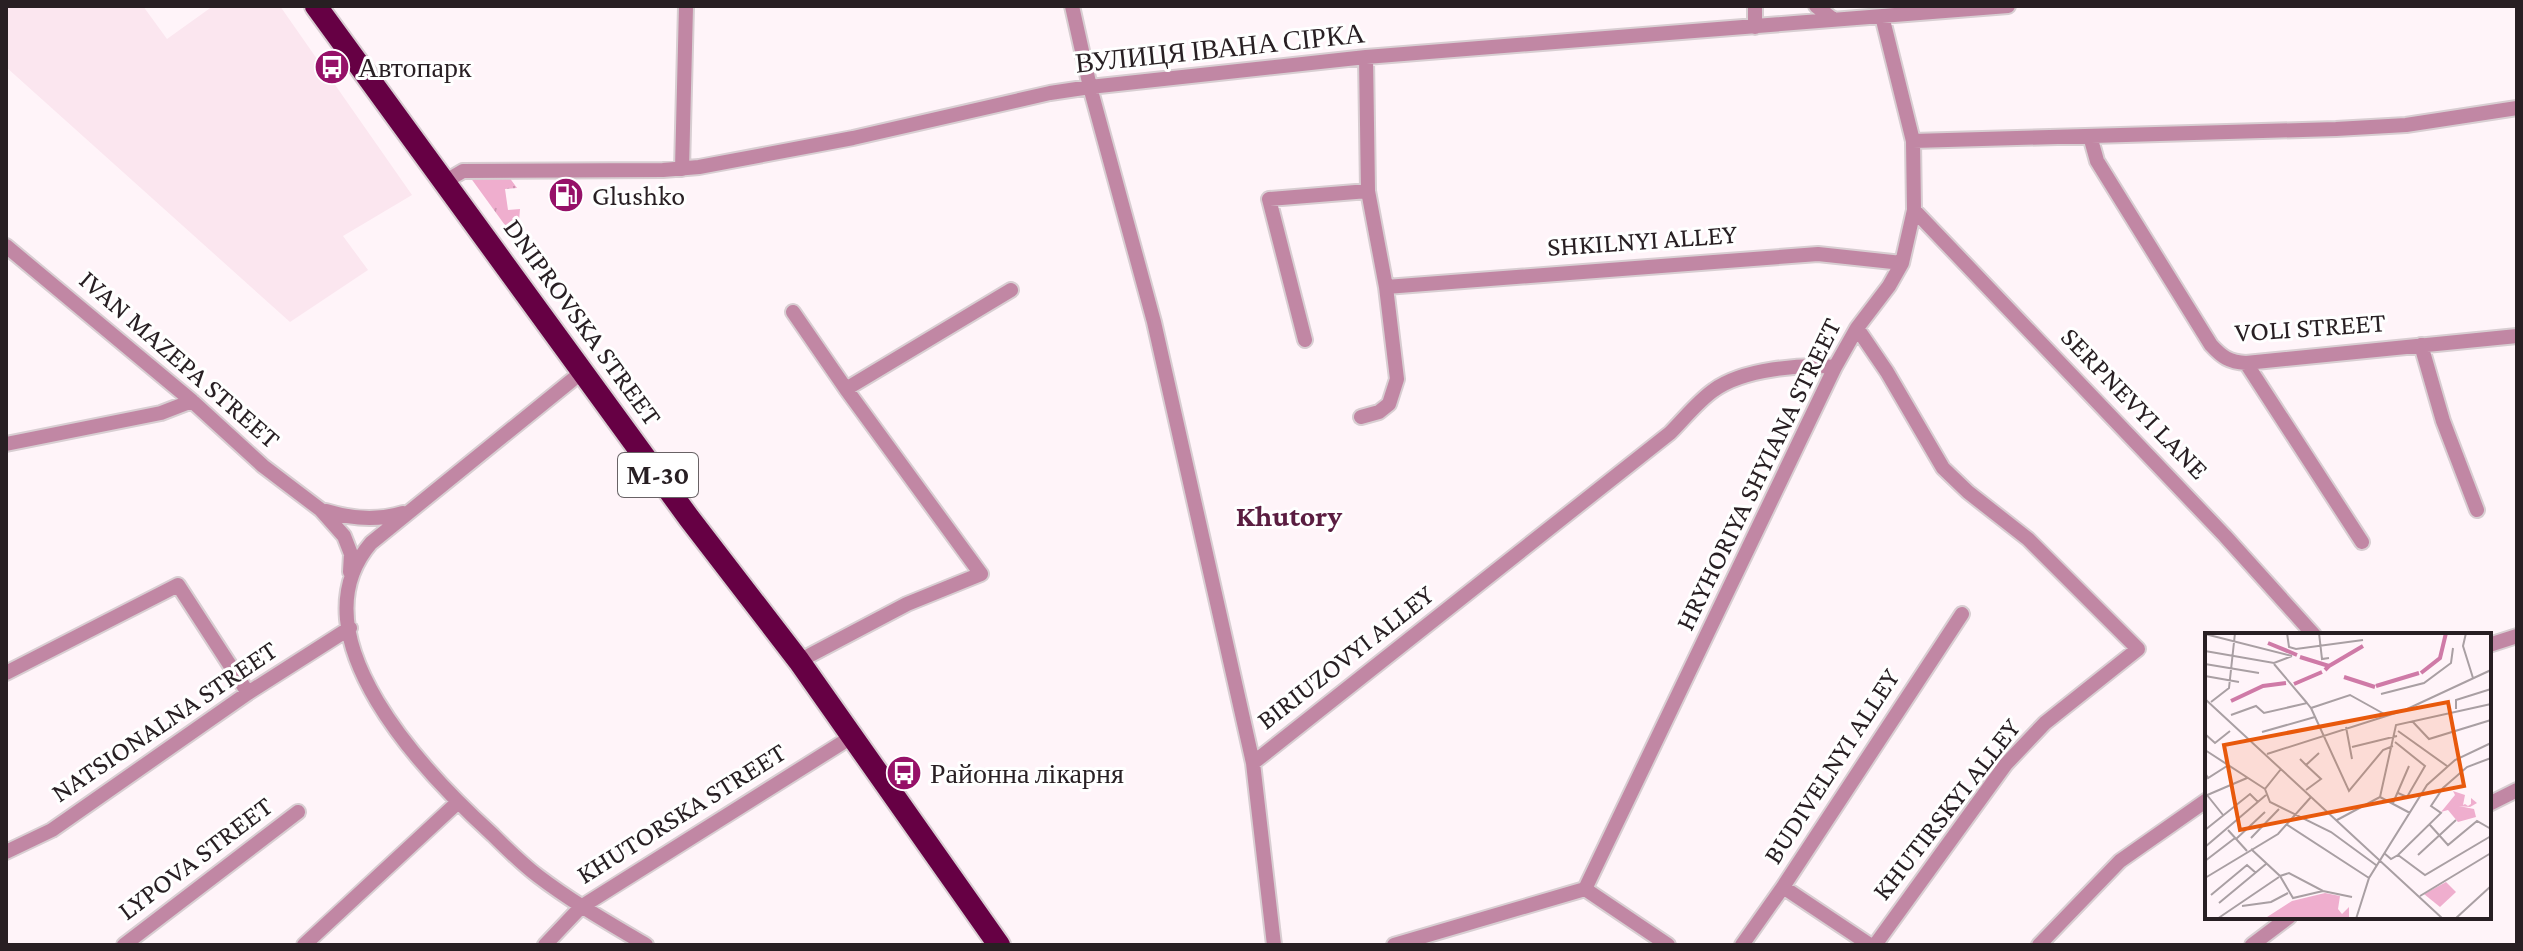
<svg xmlns="http://www.w3.org/2000/svg" width="2523" height="951" viewBox="0 0 2523 951" font-family="'Crimson Pro',serif">
	<style>
		.built { fill: #fbe6ef }
		.grass { fill: url(#grass-tufts) }
		.lines { fill: none; stroke-linecap: round; stroke-linejoin: round }
		.minor-casing { stroke: #d8ced2; stroke-width: 18 }
		.highway-casing { stroke: #d8ced2; stroke-width: 26 }
		.minor { stroke: #c187a4; stroke-width: 14 }
		.highway { stroke: #604; stroke-width: 22 }
		.labels { text-anchor: middle; dominant-baseline: central; stroke-width: 6; stroke-linejoin: round; paint-order: stroke }
		.shield { fill: #fff; stroke: #686265; stroke-width: 2 }
		.shield-label { font-size: 26px; font-weight: bold; fill: #281f23 }
		.street-label { font-size: 28px; fill: #281f23; stroke: #fff }
		.poi-label { font-size: 28px; fill: #281f23; stroke: #fff; text-anchor: start }
		.neighbourhood-label { font-size: 30px; font-weight: bold; fill: #5a1d41; stroke: #fff }
		.inset-river { fill: none; stroke: #cf7aa7; stroke-width: 4 }
		.inset-road { fill: none; stroke: #a99fa3; stroke-width: 2 }
		.view { fill: #e8590c; fill-opacity: 0.15; stroke: #e8590c; stroke-width: 4 }
		.inset-edge { fill: none; stroke: #281f23; stroke-width: 4 }
	</style>
	<defs>
		<pattern id="grass-tufts" width="24" height="20" patternUnits="userSpaceOnUse" patternTransform="scale(2)"><rect width="24" height="20" fill="#efaece"/><path d="M3 7l-1-3M5 7V3M7 7l1-3M15 17l-1-3M17 17v-4M19 17l1-3" fill="none" stroke="#cd95b1"/></pattern>
	</defs>
	<rect width="100%" height="100%" fill="#fff4f9"/>
	<path class="built" d="M6,6h137l24,33 46,-33h67l132,189 -69,41 25,34 -78,52 -284,-255z"/>
	<path class="grass" d="M470,177h39l8,11 -12,1 3,21 12,-1 -1,12 -12,7z"/>
	<g class="lines">
		<defs>
			<path id="minor" d="M1072,6l18,81 64,235 99,441 417,-330c14,-14 28,-32 44,-43 29,-21 87,-26 121,-23
				M1755,6v21
				M1816,6l18,14
				M1882,16l31,125
				M2090,136l7,25 114,184c11,12 18,17 35,18l271,-27
				M682,169l4,-163
				M446,181l17,-10 200,-1 36,-3 154,-29 197,-45 40,-6 276,-30 642,-51
				M1914,210l311,326 89,99
				M6,246l186,155 71,65 58,44 23,26 7,18 -1,18
				M1386,287l432,-33 84,9
				M793,312l53,77 165,-99
				M1857,328l30,44 56,96 25,24 60,47 110,110 -93,74 -39,41 -131,181
				M1305,340l-36,-141 99,-8
				M2421,345l22,76 34,89
				M2246,363l116,179
				M582,372l-211,171c-80,93 56,232 122,292 14,14 29,29 45,41 34,26 71,47 108,69
				M1361,417l18,-5 10,-8 8,-25 -11,-92 -18,-96 -2,-134
				M6,444l155,-31 31,-12
				M326,511c26,8 51,10 77,2
				M2489,645l28,-9
				M799,661l108,-57 74,-30 -135,-185
				M6,673l172,-88 70,108
				M1253,763l21,182
				M2489,804l28,-14
				M6,852l46,-22 196,-137 102,-65
				M1783,887l87,58
				M1585,889l83,56
				M124,945l174,-133
				M304,945l153,-142
				M545,945l36,-38 272,-171
				M1394,945l191,-56 250,-522 22,-39 32,-42 13,-23 12,-53 -1,-69 423,-12 70,-4 111,-17
				M1742,945l41,-58 179,-273
				M2039,945l81,-84 87,-61
				M2252,945l37,-28"/>
			<path id="highway" d="M316,6l373,512 110,143 200,284"/>
		</defs>
		<use href="#minor" class="minor-casing"/>
		<use href="#highway" class="highway-casing"/>
		<use href="#minor" class="minor"/>
		<use href="#highway" class="highway"/>
	</g>
	<defs>
		<symbol id="bus-disc" viewBox="-11 -11 22 22"><circle r="9.5" fill="#961168" stroke="#fff"/><path d="M-5-6H5V4H4V6H2V4H-2V6H-4V4H-5ZM-3.5-4V0h7V-4ZM-3.5 1.2v1.5H-2V1.2ZM2 1.2v1.5H3.5V1.2Z" fill="#fff"/></symbol>
		<symbol id="fuel-disc" viewBox="-11 -11 22 22"><circle r="9.5" fill="#961168" stroke="#fff"/><path d="M-5.5-6h7V0h2V4h1.3V-2.5L3-4.5l.8-.8L6-3V5H2.5V1h-1V6h-7ZM-4.2-4.7v3.2H.2V-4.7Z" fill="#fff"/></symbol>
	</defs>
	<g fill-rule="evenodd">
		<use href="#bus-disc" x="312" y="47" width="40" height="40"/>
		<use href="#fuel-disc" x="546" y="175" width="40" height="40"/>
		<use href="#bus-disc" x="884" y="753" width="40" height="40"/>
	</g>
	<g class="labels">
		<rect class="shield" x="618" y="453" width="80" height="44" rx="6"/>
		<g class="shield-label">
			<text x="658" y="475">М-30</text>
		</g>
		<g class="street-label">
			<text transform="translate(1220 48) rotate(-6)">ВУЛИЦЯ ІВАНА СІРКА</text>
			<text transform="translate(1642 240) rotate(-4)">SHKILNYI ALLEY</text>
			<text transform="translate(583 322) rotate(54)">DNIPROVSKA STREET</text>
			<text transform="translate(2310 327) rotate(-4)">VOLI STREET</text>
			<text transform="translate(180 359) rotate(41)">IVAN MAZEPA STREET</text>
			<text transform="translate(2135 403) rotate(46)">SERPNEVYI LANE</text>
			<text transform="translate(1758 474) rotate(-64)">HRYHORIYA SHYIANA STREET</text>
			<text transform="translate(1345 657) rotate(-38)">BIRIUZOVYI ALLEY</text>
			<text transform="translate(164 721) rotate(-34)">NATSIONALNA STREET</text>
			<text transform="translate(1831 766) rotate(-57)">BUDIVELNYI ALLEY</text>
			<text transform="translate(1946 809) rotate(-52)">KHUTIRSKYI ALLEY</text>
			<text transform="translate(681 813) rotate(-32)">KHUTORSKA STREET</text>
			<text transform="translate(195 858) rotate(-37)">LYPOVA STREET</text>
		</g>
		<g class="poi-label">
			<text x="358" y="67">Автопарк</text>
			<text x="592" y="195">Glushko</text>
			<text x="930" y="773">Районна лікарня</text>
		</g>
		<g class="neighbourhood-label">
			<text x="1289" y="515">Khutory</text>
		</g>
	</g>
	<g transform="translate(2205 633)">
		<rect width="286" height="286" fill="#fff4f9"/>
		<path d="M120,260l15,3 -2,13 4,5 7,-7v12h-85l28,-18z" fill="#efaece"/>
		<path d="M248,158l12,4 -2,10 2,-1 3,2 3,-2v-6l6,5 -7,4 -11,-1 15,3 2,8 -18,5 -10,-12 -7,2 14,-17z" fill="#efaece"/>
		<path d="M241,249l10,10 -16,15 -16,-13z" fill="#efaece"/>
		<path class="inset-river" d="M63,10l29,12M95,24l29,9 -4,4M124,33l34,-20M216,40l19,-15 6,-25M139,44l31,10M89,51l28,-12M171,53l43,-13M26,68l32,-15 23,-3"/>
		<path class="inset-road" d="M82,0l2,14 7,2 67,-9M114,0l3,26 7,-1M261,0l-3,13 10,32M0,1l87,22M0,18l69,12 18,-7M0,31l54,9M69,31l33,39M0,43l34,6M176,61l43,-11 27,-20 2,-15M0,66l238,220M6,69l18,-14 6,-55M106,75l38,83 34,-41 10,-4M251,76v-9l35,-11M26,82l25,-9 8,7 43,-10 4,5 39,-13 36,20M207,88l17,18 62,-19M141,94l6,32M193,98l49,35M57,99l53,-15M0,101l10,9 15,-12M190,109l30,24 -18,31 -9,-4M147,114l45,-11M0,117l60,39M62,121l138,-44 86,-40M95,126l6,6 13,-12M101,132l15,14 -15,11M76,136l-16,20 5,13 61,30 45,33M0,140l3,5 19,-12M2,162l16,20M0,163l42,-18M175,164l30,16M188,170l16,-37M132,187l43,-23 16,-72 95,-21M81,191l83,54M225,192l18,20 29,-24 14,8M0,197l45,-36 8,8M23,197l19,21M46,205l28,-29M31,206l29,-27M0,214l61,-52M46,216l29,27 13,22 30,-7M179,220l7,6 7,-4 43,-42 -10,-7 12,-18 24,-21 24,-9M193,222l27,20 66,-39M213,222l38,-35M0,228l30,-23M75,243l9,-3 34,18 29,6M0,245l73,-44 33,-37M6,262l36,-30 9,8M215,263l71,-43M14,270l47,-39M37,273l29,-4 17,-9M12,286l62,-42M151,286l13,-41 58,-93 28,-25 36,-17M250,286l36,-33"/>
		<path class="view" d="M243,69l16,84 -224,44 -16,-85z"/>
		<rect width="286" height="286" class="inset-edge"/>
	</g>
	<rect width="2523" height="951" fill="none" stroke="#281f23" stroke-width="16"/>
</svg>
